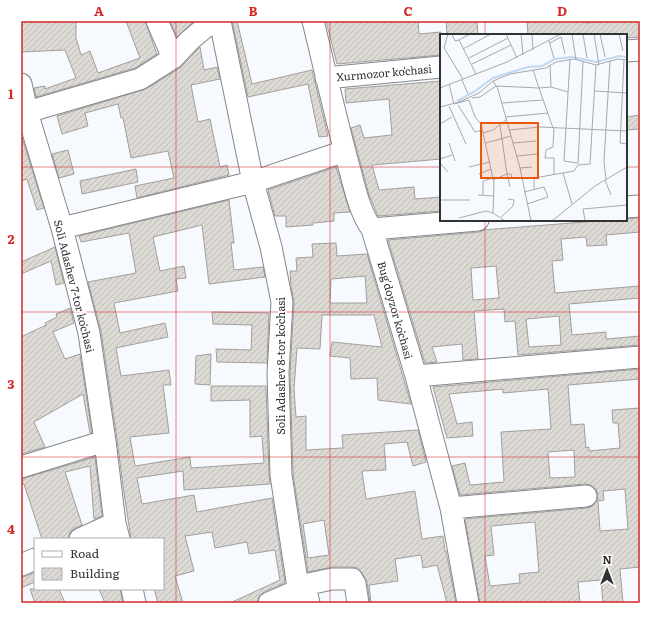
<svg xmlns="http://www.w3.org/2000/svg" width="661" height="624" viewBox="0 0 661 624" font-family="Literata,serif">
	<style>
		.building { fill: url(#building-hatch); stroke: #a29f9b; fill-rule: evenodd }
		.lines { fill: none; stroke-linecap: round; stroke-linejoin: round }
		.minor-casing { stroke: #84878b; stroke-width: 23 }
		.minor { stroke: #fff; stroke-width: 21 }
		.grid { fill: none; stroke: #d62828; stroke-width: 1; stroke-opacity: 0.55 }
		.labels { text-anchor: middle; dominant-baseline: central; stroke-width: 3.5; stroke-linejoin: round; paint-order: stroke }
		.street-label { font-size: 11px; fill: #313234; stroke: #fff }
		.inset-river { fill: none; stroke: #c2d8f0; stroke-width: 2 }
		.inset-road { fill: none; stroke: #a7a9ad; stroke-width: 1 }
		.view { fill: #e8590c; fill-opacity: 0.15; stroke: #e8590c; stroke-width: 2 }
		.inset-edge { fill: none; stroke: #313234; stroke-width: 2 }
		.neatline { fill: none; stroke: #d62828; stroke-width: 1.5 }
		.grid-label { font-size: 13px; text-anchor: middle; font-weight: bold; fill: #d62828 }
	</style>
	<defs>
		<pattern id="building-hatch" width="6" height="6" patternUnits="userSpaceOnUse"><rect width="6" height="6" fill="#dddad5"/><path d="M-1 1l2-2M0 6l6-6M5 7l2-2" fill="none" stroke="#bebcb7"/></pattern>
	</defs>
	<rect width="100%" height="100%" fill="#f6f9fe"/>
	<path class="building" d="M21,21h55v17l5,17 9,-4 8,22 42,-15 -14,-37h19l12,33 -22,14 -99,29 -2,-9 11,-2v3l31,-11 -11,-28 -44,2z
		M170,21h24l-17,16z
		M232,21h5l15,63 60,-14 16,66 -9,1 -11,-53 -60,13z
		M326,21h92l1,13 22,-2v23l-104,9z
		M446,21h31l1,14h-31z
		M527,21h58v2l29,-2h26v16l-14,1v-3h-98z
		M200,47l4,23 13,-3 3,12 -29,6 7,37 12,-3 10,48 7,-2 2,10 -92,23 -2,-12 39,-8 -6,-27 -37,7 -8,-40h-2l-3,-14 -33,9 3,13 -26,8 -5,-18 89,-27 34,-21z
		M441,81v78l-69,6 7,25 35,-3 1,12 26,-2v14l-63,5 -9,-21 -18,-67 9,-3 4,13 28,-3 -3,-36 -43,4 -1,-14z
		M640,115v14l-14,1v-13z
		M21,134l23,74 -7,2 -10,-31 -6,2z
		M68,150l6,24 -15,4 -7,-24z
		M336,167l14,45 -16,1v8l-21,2v2l-27,2v-11h-11l-7,-26z
		M136,169l2,13 -56,12 -2,-13z
		M229,200l5,43h-3l3,27 29,-3 2,10 -56,7 -7,-59 -49,12 7,34 24,-5 2,12 -10,1 2,12 -64,12 6,30 45,-10 3,14 -52,11 5,28 48,-6 2,15h-8l6,48 -39,4 5,29 55,-9 1,11 73,-5 -2,-27 -12,1v-37l-39,1v-15h55l3,89 1,9 -86,6 -1,-19 -46,7 5,26 52,-9 3,17 75,-14 13,85 -21,9 -5,4 -2,7h-27l50,-23 -5,-30 -26,4 -2,-12 -32,6 -3,-16 -27,4 9,35 -19,5 8,27h-25l-4,-14h9v-50h-32l-8,-53 -6,-47 -16,-108 -13,-49 48,-9 -7,-40 -48,9 -2,-6z
		M640,218v14l-34,3 1,10 -20,1 -1,-9 -25,2 2,21 -11,1 3,32 85,-7v12l-71,6 3,31 34,-3v7l34,-3v9l-122,10 -3,-34 -10,1 -1,-13 -30,2 4,48 -15,1 -1,-16 -30,3 5,15 -12,1 -37,-123 91,-8 4,-2 126,-10h17v-1zM496,266l3,32 -26,2 -2,-32zM559,316l2,29 -32,2 -3,-28z
		M336,243l1,13 30,-2 44,150 -33,-4 -1,-22 -26,1 -1,-21 -20,-2 2,-14 50,5 -8,-32h-52l-2,34 -23,-1 -3,41 2,28 10,-1v34l37,-2 -1,-13 76,-5 8,32 -13,4 -6,-24 -23,2 2,26 -24,1 4,28 49,-8 7,48 21,-3 2,15h1l10,52h-9l-10,-38 -14,3 -2,-13 -26,4 3,22 -29,4 2,18h-1l-3,-21 -2,-4 -3,-5 -4,-5 -6,-1h-20l-24,5 -15,-98 -3,-101 4,-71 -3,-16 -1,-15h7l-1,-13 17,-1 -1,-13zM365,276l2,27h-37l1,-24zM324,520l5,35 -21,3 -5,-34z
		M55,247l9,36 -8,2 -5,-24 -30,13v-12z
		M70,308l4,15 -21,9 12,27 15,-5 12,79h-2l-7,-39 -49,28 11,25 -24,7v-117l25,-12 -1,-2 12,-6 -1,-3z
		M212,312l57,1 -2,50 -50,-1 -1,-13 35,1 1,-25 -39,-1z
		M211,354l-1,31 -15,-1 1,-28z
		M640,369v10l-72,6 3,40 13,-1 2,24 3,-1v4l31,-3 -2,-25h-5l-1,-13 28,-2v159l-20,2 3,34h-20l-2,-23 -23,2 2,21h-100l-15,-84 122,-11 6,-2 4,-5 1,-6 -2,-6 -5,-4 -6,-1 -125,11 -8,-29 13,-3 5,22 34,-3 -3,-50 50,-3 -3,-40 -45,4v-4l-54,5 8,30 15,-2 1,14 -26,2 -14,-51zM574,450l1,27 -25,1 -2,-26zM625,489l3,40 -28,2 -2,-30 6,-1 -1,-9zM535,522l4,50 -20,2 1,9 -30,3 -5,-30 9,-1 -3,-29z
		M95,457l7,59 -8,3 -4,-53 -25,6 17,53 -7,3 -5,4 -2,7h-26l-18,-55 -3,1v-6l4,-1z
		M35,572v10l-14,6v-11l5,-1z
		M30,589h29l6,14h-30z
		M99,589h21l3,14h-18z"/>
	<g class="lines">
		<defs>
			<path id="minor" d="M157,21l16,37
				M220,21l33,161 18,65 11,55 -4,71 3,102 16,106 2,5 -7,7 -23,10
				M313,21c12,49 23,98 36,146 6,21 10,44 23,62l44,147 35,132 17,95
				M626,51l14,-1
				M326,78l115,-11
				M21,84l6,28 35,116 27,105 16,108 10,82 4,16
				M27,112l113,-33 33,-21 17,-18 23,-19
				M626,207l13,-1
				M62,228l191,-46 92,-31
				M372,229l106,-9
				M416,376l224,-19
				M21,467l84,-26
				M451,508l135,-12
				M80,539l35,-16
				M21,565l14,-6
				M299,586l33,-7h20l3,5 3,19
				M299,586l7,5 3,12
				M132,589l3,14"/>
		</defs>
		<use href="#minor" class="minor-casing"/>
		<use href="#minor" class="minor"/>
	</g>
	<path class="grid" d="M176,21v582M330,21v582M485,21v14M21,167h420M626,167h14M485,220v383M21,312h619M21,457h619"/>
	<g class="labels">
		<g class="street-label">
			<text transform="translate(384 72) rotate(-5)">Xurmozor koʻchasi</text>
			<text transform="translate(75 286) rotate(76)">Soli Adashev 7-tor koʻchasi</text>
			<text transform="translate(396 310) rotate(74)">Bug'doyzor koʻchasi</text>
			<text transform="translate(280 366) rotate(-90)">Soli Adashev 8-tor koʻchasi</text>
		</g>
	</g>
	<g transform="translate(440 34)">
		<rect width="187" height="187" fill="#f6f9fe"/>
		<path class="inset-river" d="M17,67l17,-9 19,-14 35,-11 14,-1 13,-7 17,-2 24,5 23,-6 8,1"/>
		<path class="inset-road" d="M8,0l-4,14 19,31M12,0l3,7 4,-1 17,34M66,0l11,24M81,0l2,21M92,0l1,16M132,0l4,26M143,0l4,24M154,0l5,31M160,0l5,23M179,0l4,17M121,3l4,17M19,6l11,-6M109,7l5,17M110,9l11,-6M23,15l28,-15M29,24l39,-20M130,25l-6,102 13,2M184,26l-4,83 7,1M32,30l39,-19M110,31l1,22M93,36l6,18 12,-1 17,5M22,46l6,14M53,47l3,5 43,2 14,40M9,50l5,20 15,-4 6,17 6,7 13,59 -1,30 12,8M57,52l23,82 11,53M0,54l67,-26 54,-28M155,57l32,2M32,64l8,-1 16,-11M61,69l42,-3M18,71l17,27 7,-2M9,72l17,38M0,73l19,-5 20,-9 14,-12 17,-7 36,-6 10,-6 18,-3 22,6 22,-6 9,1M66,83l42,-4M0,90l12,-7M114,94l-1,19 -7,3 -1,8h9v17M69,96l31,-3 87,4M43,99l10,-3 14,-11M9,109l6,18M46,109l25,-7M73,109l23,-2M77,122l20,-2M0,125l12,-4M0,129l8,9M138,130l5,-102M138,131l12,-1 6,-99M29,133l21,-5M80,134l12,-1M123,139l11,-2 4,-6M39,140l12,-5M166,145l-2,-17 6,-101M53,146l14,-6 -7,-49M165,146l6,15M70,153l-3,-13h4l1,4M94,156v-12l29,-5 9,31M84,158l20,-5 4,10 -21,7M38,161l16,1M43,161v-14l10,-3M0,166h30M61,183l12,-11 1,-6 -6,-1M19,184l27,-7 7,2M145,186l-2,-11 44,-4M112,187l43,-35 32,-19"/>
		<path class="view" d="M41,89h57v55h-57z"/>
		<rect width="187" height="187" class="inset-edge"/>
	</g>
	<rect width="661" height="624" fill="none" stroke="#ffffff" stroke-width="44"/>
	<rect x="34" y="538" width="130" height="52" fill="#ffffff" stroke="#adadae"/>
	<rect x="42" y="551" width="20" height="6" fill="#ffffff" stroke="#adadae"/>
	<text x="70" y="558" font-size="12" fill="#313234">Road</text>
	<rect x="42" y="568" width="20" height="12" fill="url(#building-hatch)" stroke="#adadae"/>
	<text x="70" y="578" font-size="12" fill="#313234">Building</text>
	<g transform="translate(607 570)" stroke="#ffffff" stroke-width="3" paint-order="stroke">
	<path d="M0-3L7 15L0 10L-7 15Z" fill="#313234"/>
	<text y="-6" font-size="11" font-weight="bold" text-anchor="middle" fill="#313234">N</text>
	</g>
	<rect x="22" y="22" width="617" height="580" class="neatline"/>
	<g class="grid-label">
		<text x="99" y="16">A</text>
		<text x="253" y="16">B</text>
		<text x="408" y="16">C</text>
		<text x="562" y="16">D</text>
		<text x="11" y="99">1</text>
		<text x="11" y="244">2</text>
		<text x="11" y="389">3</text>
		<text x="11" y="534">4</text>
	</g>
</svg>
